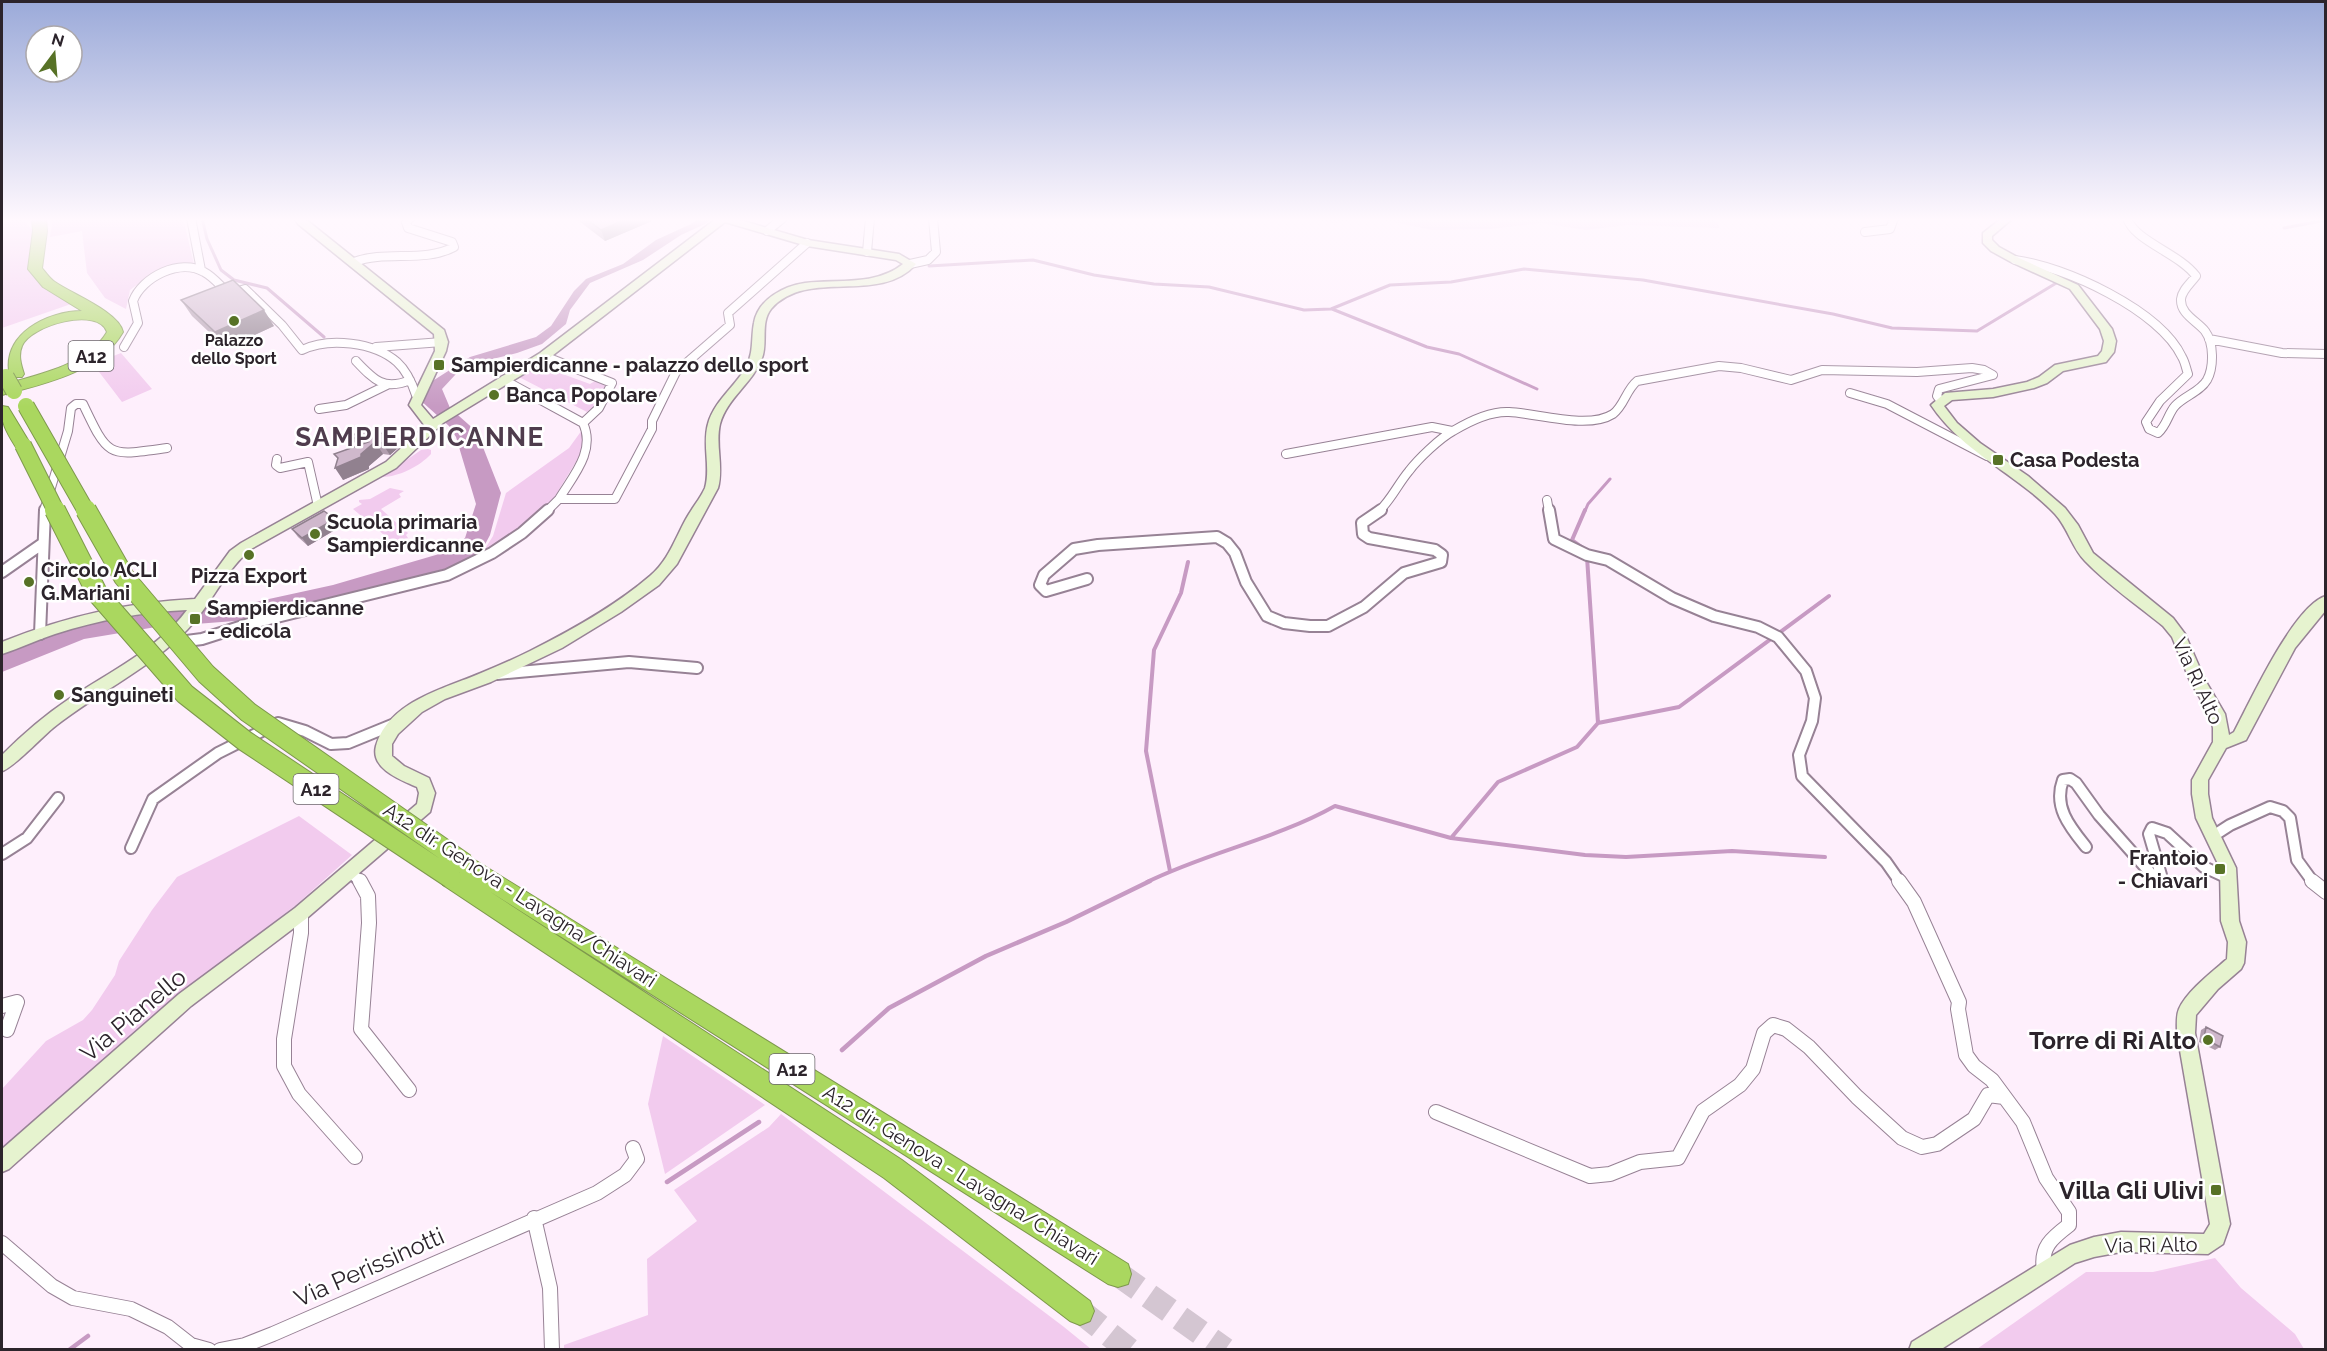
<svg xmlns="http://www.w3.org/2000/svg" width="2327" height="1351" viewBox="0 0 2327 1351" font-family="Raleway,sans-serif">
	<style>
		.green { fill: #f2cbee }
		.water { fill: #c79ac3 }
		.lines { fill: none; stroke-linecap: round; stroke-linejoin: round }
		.stream-far2 { stroke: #c79ac3; stroke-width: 3 }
		.stream-far1 { stroke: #c79ac3; stroke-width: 4 }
		.stream { stroke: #c79ac3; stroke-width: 4.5 }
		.highway-tunnel { stroke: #d4c6d2; stroke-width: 25; stroke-dasharray: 25 13; stroke-linecap: butt }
		.street-far2-casing { stroke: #978295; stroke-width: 10 }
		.street-far1-casing { stroke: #978295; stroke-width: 14 }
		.street-casing { stroke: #978295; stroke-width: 16 }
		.secondary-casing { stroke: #978295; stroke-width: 3 }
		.highway-casing { stroke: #7e984d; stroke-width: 2 }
		.street-far2 { stroke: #fff; stroke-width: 8 }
		.street-far1 { stroke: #fff; stroke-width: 10 }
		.street { stroke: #fff; stroke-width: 14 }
		.secondary { fill: #e6f3cf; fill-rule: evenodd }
		.highway { fill: #aad75f; fill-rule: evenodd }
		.highway-bridge-far1-casing { stroke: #7e984d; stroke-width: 18; stroke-linecap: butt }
		.highway-bridge-casing { stroke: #7e984d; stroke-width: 22; stroke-linecap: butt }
		.highway-bridge-far1 { stroke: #aad75f; stroke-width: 16 }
		.highway-bridge { stroke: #aad75f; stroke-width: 20 }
		.wall { fill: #b29eaf }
		.shaded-wall { fill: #91818f }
		.building { fill: #cfb8cc; stroke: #91818f; stroke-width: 1.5 }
		.poi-dot { fill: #577226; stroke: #fff; stroke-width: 2 }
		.labels { text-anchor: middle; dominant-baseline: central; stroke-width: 5; stroke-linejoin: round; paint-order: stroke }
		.far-poi-label { font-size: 16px; font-weight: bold; fill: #2c242b; stroke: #fff }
		.shield { fill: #fff; stroke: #6b666b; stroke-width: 1.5 }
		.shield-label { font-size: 18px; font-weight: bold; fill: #2c242b }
		.poi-label { font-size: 20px; font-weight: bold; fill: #2c242b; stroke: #fff; text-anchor: start }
		.street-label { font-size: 20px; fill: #2c242b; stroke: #fff }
		.near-street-label { font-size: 24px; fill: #2c242b; stroke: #fff }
		.near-poi-label { font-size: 24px; font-weight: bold; fill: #2c242b; stroke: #fff; text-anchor: end }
		.district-label { font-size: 26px; font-weight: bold; letter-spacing: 1.5px; fill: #4f3c4d; stroke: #fff }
	</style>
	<rect width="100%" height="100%" fill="#feeffc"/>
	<path class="green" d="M2,218h20l13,15 -7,32 18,25 25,14 -69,24z
		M53,218h130l11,46 -39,7 -25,19 -4,19 -21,-11 -18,-25 -5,-42 -32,6z
		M1306,218h403l9,5 1,5 -91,-3 -42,5 -45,-7 -50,6 -59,1 -43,-9 -29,-2 -27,4z
		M121,353l31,36 -30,13 -29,-38z
		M538,365l52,19 5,-3 12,5 -2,4h-9l-6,11 9,1 -12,10 -68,-35z
		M582,430l3,17 -36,59 -9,10 -57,36 10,-16 13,-43 63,-45z
		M428,449l3,1v4c-11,12 -32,23 -49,23l39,-27z
		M390,488l14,3 -5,3 2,3 -20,12 27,24 -2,2 2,3 -12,7 -43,-36 9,-5 -3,-2v-2l11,-1z
		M299,816l53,39 -57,51 -117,89 -176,155v-61l44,-48 37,-21 9,-10 23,-35 4,-14 33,-51 25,-33z
		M663,1036l102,69 -100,69 -17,-70z
		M781,1114l283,213 27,22h-527v-4l84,-30 -1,-56 50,-38 -23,-31 95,-63z
		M2215,1258l26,30 54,46 9,15h-327l109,-77h67z"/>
	<path class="water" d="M700,218h13l-8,6 -24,11 -38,25 -53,23 -20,27 -4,14 -24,20 -25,9 -45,11 -16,10 -14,15 8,19 27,24 24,61 -11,42 -9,17 -17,12 -216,56 -92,7 -72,12 -82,33v-19l60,-22 30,-8 117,-18 37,-1 87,-19 113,-33 19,-14 11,-34 -20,-67 -7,-11 -30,-27 12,-17 39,-25 66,-20 15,-11 23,-35 12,-12 37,-15 33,-24 35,-16z"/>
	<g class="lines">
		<path class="stream-far2" d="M202,218l5,21 14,31 13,10 33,8 57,49
			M2284,228l42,-8
			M929,266l104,-6 61,15 60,9 55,3 95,23 27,-1 59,-24 61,-3 73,-13 119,11 190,34 59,14 85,3 81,-49
			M1332,309l95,38 32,7 78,35
			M2326,435v11
			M1585,511l3,-7 22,-25"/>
		<path class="stream-far1" d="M1583,548l-11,-8 13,-30
			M1598,723l81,-16 150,-111
			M1451,838l134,17 41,2 106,-6 93,6
			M1170,871l-24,-120 8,-101 27,-57 7,-31
			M1147,882c61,-30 129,-43 188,-76l116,32 47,-56 79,-35 21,-24 -11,-166"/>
		<path class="stream" d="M842,1050l47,-42 97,-52 80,-34 84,-41
			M667,1182l92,-60
			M69,1350l19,-14"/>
		<path class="highway-tunnel" d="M1118,1274l107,76
			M1080,1311l49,39"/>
		<defs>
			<path id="street-far2" d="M191,218l10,52
				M767,231l16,-13
				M1865,232l25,-3 4,-11
				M867,252l3,-34
				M2015,260c49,6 145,50 167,97 3,5 4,11 6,17l-28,27 -14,21 3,7 9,4c9,-8 10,-19 17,-27 9,-10 25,-14 32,-26 7,-13 7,-37 -2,-49 -8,-10 -25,-17 -24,-32 1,-9 10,-16 15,-23 -17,-23 -62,-35 -69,-58
				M354,262c32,-12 70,1 100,-15l-2,-5 -44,-14 -2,-6 4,-4
				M910,264l18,-4 8,-8 -3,-34
				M2209,339l73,14 44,1
				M124,347l14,-24 -5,-22c9,-24 47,-43 71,-29 10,5 17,15 25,22l16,-5 37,36 20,25c27,-13 72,-8 95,12 10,9 15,21 19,33
				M376,347l66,-5
				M544,356l68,27 -13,25 -16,15c13,28 -10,53 -24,76
				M356,361c18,19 28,30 54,19
				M504,380l79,43
				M1850,393l37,11 100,52
				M319,409l27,-4 41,-20
				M1286,454l146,-27 20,4
				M277,459l-1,6 4,3 28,-6 10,44
				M1547,500l2,11
				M44,511l24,-80 3,-23 5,-4h7c26,55 25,52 84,44
				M547,511l12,-12h56l37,-70v-8l24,-49 54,-47 -2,-12 79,-70
				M1379,511c12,-11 19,-27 30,-40 9,-12 31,-33 44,-40 15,-9 38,-20 56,-19 27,1 79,18 104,2 11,-8 13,-24 24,-33l82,-15 22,2 50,12 31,-10 95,2 55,-4 12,2 9,5 -54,14 -2,7 4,5"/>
			<path id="street-far1" d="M1549,510l5,29 33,16 21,5 64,38 42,18 44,11 20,10 28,34 9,27 -3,23 -13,34 3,21 84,86 14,20
				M2,572l40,-28
				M1087,579l-41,12 -6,-6 4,-10 30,-26 24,-4 119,-8 10,6 8,10 11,29 21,34 17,7 26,3h18l36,-19 40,-34 37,-11 1,-7 -7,-5 -66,-12 -6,-4 -1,-11 19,-13
				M40,634l5,-124
				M179,642l23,-3 50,-16 195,-48 45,-22 30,-20 26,-23
				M497,674l132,-12 68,6
				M2213,836l17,-11 40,-18 13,4 7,7 7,42 16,22
				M2086,847c-16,-20 -33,-40 -23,-67l7,-1 6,4 23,32 55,62 6,2 1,-4 -12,-41 3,-6 15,5 37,34 26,12
				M131,848l22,-49 65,-46 60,-30 27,8 26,13 17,-1 49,-20
				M2,854l25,-16 31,-40
				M349,871l12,11"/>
			<path id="street" d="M360,881l8,15 1,27 -8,106 48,61
				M1899,881l15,21 45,100 -1,7 8,46 8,11 18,14 31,42 23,56 23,34v13c-17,13 -29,22 -25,45
				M2312,881l14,11
				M301,913v20l-17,106v27l15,28 56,63
				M2,1006l15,-4 -10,28
				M1436,1112l154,64 20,-2 30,-12 38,-4 25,-47 37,-26 13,-16 11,-36 9,-8 13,4 23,18 48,50 45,41 20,9 15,-3 37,-25 14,-24 16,2
				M534,1218l16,70 2,62
				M2,1243l50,43 21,12 58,11 37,18 23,18 18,5
				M220,1350l25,-5 28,-11 324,-141 28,-18 12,-16 -4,-11"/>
			<path id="secondary" d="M294,218h10l140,112 4,12 -2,9 -25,54 12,14 107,-66 177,-135h16l75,22 91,14 17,10c-37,42 -108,3 -145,45 -11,14 -3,34 -9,49 -9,25 -35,40 -42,66 -5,21 4,43 -2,64l-41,76 -18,21 -38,27 -59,36 -71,34 -46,17 -23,13 -24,22 -6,10v12l12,10 25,12 6,15 -5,19 -123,106 -116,88 -182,163 -7,3v-23l177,-155 116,-86 122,-104 2,-11 -2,-6c-16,-7 -47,-18 -41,-41 13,-45 68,-57 105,-73 17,-7 33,-14 49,-22 42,-21 85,-45 120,-75 18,-15 25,-37 36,-57 6,-11 14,-20 19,-31 6,-21 -3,-43 3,-64 6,-23 27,-37 38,-57 8,-14 5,-29 8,-44 4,-24 30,-37 51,-40 32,-4 71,3 98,-19l-7,-4 -89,-14 -82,-24 -177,137 -105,64 -47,45 -145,81c-24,20 -37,49 -56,72 -38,45 -96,70 -142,107 -11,9 -41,41 -51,43v-16c20,-20 43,-40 67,-56 40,-27 89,-50 118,-89 -45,2 -89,10 -132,24 -18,6 -35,14 -53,20v-12c62,-25 126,-40 193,-43l35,-48 11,-8 145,-81 39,-36 -16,-21 26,-54 -1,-17 -136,-110z
				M2002,218h11l-21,18v4l7,7 20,11 59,27 34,44 4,12 -2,11 -8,10 -43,9 -16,12 -13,5 -41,9 -41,3 -8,6 13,17 23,20 48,33 37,32 13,17 15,28 80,65 12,16 20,46 20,34 4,21 5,-3c16,-30 60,-127 92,-136v14l-31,38 -49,92 -20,8 -18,32v14l4,24 24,50 3,53 7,21 -2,21 -3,6 -23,20 -22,26 -1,18 35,191 -7,20 -15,10 -87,-2 -27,5 -19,6 -135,87h-31l3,-8 158,-97 24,-8 27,-5 83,2 6,-10 -33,-191c0,-8 -1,-17 2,-24 8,-18 33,-37 48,-50l1,-17 -7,-21 -1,-53 -24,-50 -4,-24v-14l21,-38v-14l-3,-13 -20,-34 -18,-44 -9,-11c-26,-21 -55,-41 -78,-65 -13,-13 -17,-33 -30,-47 -39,-41 -92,-61 -124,-109l14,-12 48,-4 34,-7 12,-5 16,-12 43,-9 4,-5 2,-10 -4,-12 -30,-40 -59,-27 -20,-11 -8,-8v-10z"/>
			<path id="highway" d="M32,218h14l1,13 -5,37c4,5 8,11 13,14 17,12 64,30 68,50 -23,40 -79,52 -121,63v-10c34,-10 86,-20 105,-53 -8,-26 -77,-7 -85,14 -4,9 -1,19 2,28l-2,3h-12c-10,-44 39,-66 72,-66l-39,-24 -15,-18 5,-38z
				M2,406l6,1 23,38 -2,4h-12c-9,-15 -17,-26 -15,-43z
				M465,854l663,410 3,10 -3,10 -10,3 -10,-3 -619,-393 413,269 188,141 4,10 -4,10 -10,4 -10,-4 -186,-143 -441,-293 -3,-7 3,-7 8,-3 6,3 -3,-7 3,-7z"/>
		</defs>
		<use href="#street-far2" class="street-far2-casing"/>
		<use href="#street-far1" class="street-far1-casing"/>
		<use href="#street" class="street-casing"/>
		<use href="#secondary" class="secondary-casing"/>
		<use href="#highway" class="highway-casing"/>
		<use href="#street-far2" class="street-far2"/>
		<use href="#street-far1" class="street-far1"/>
		<use href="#street" class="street"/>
		<use href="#secondary" class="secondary"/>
		<use href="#highway" class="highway"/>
		<defs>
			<path id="highway-bridge-far1" d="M6,377l8,14
				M26,406l60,105
				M23,445l33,66"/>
			<path id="highway-bridge" d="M55,510l42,83 88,101 60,47 206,137
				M86,510l38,67 82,97 42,38 217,152"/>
		</defs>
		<use href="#highway-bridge-far1" class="highway-bridge-far1-casing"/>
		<use href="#highway-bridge" class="highway-bridge-casing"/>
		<use href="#highway-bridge-far1" class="highway-bridge-far1"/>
		<use href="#highway-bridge" class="highway-bridge"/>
	</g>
	<path class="wall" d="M575,218h76l1,3 -47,20z
		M181,300l93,26 -48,22 -34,-32z
		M363,428l35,20 -8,7 -7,-1 -14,12v3l-26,11 -5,-21 -4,-5 23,-8 -6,-9z
		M340,527l-32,19 -10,-9 -6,-8z
		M2206,1027l14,20 -5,3 -16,-8 2,-12z"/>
	<path class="shaded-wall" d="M629,218h22l1,3 -47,20 -4,-11z
		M264,310l10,16 -48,22 -11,-16z
		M391,436l7,12 -8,7 -8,-12z
		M375,442l8,12 -14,12v3l-26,11 -8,-12 26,-14z
		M335,519l5,8 -32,19 -6,-8z"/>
	<path class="building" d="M585,218h44l-28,12z
		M233,280l31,30 -49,22 -34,-32z
		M363,428l28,8 -9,7 -7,-1 -14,12v3l-26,11 3,-10 -4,-4 34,-12 -17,-5z
		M324,511l11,8 -33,19 -10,-9z
		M2206,1027l17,9 -3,11 -16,-9z"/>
	<linearGradient id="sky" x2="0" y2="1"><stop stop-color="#9baad9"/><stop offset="0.54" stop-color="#fff8fe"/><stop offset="1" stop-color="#fff8fe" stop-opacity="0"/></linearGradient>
	<rect width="2327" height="407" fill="url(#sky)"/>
	<g class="poi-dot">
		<circle cx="234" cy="321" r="6"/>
		<rect x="433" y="359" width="12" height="12" rx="3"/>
		<circle cx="494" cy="395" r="6"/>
		<rect x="1992" y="454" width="12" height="12" rx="3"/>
		<circle cx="315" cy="534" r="6"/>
		<circle cx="249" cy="555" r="6"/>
		<circle cx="29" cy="582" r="6"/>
		<rect x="189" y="613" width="12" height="12" rx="3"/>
		<circle cx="59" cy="695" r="6"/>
		<rect x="2214" y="863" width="12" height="12" rx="3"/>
		<circle cx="2208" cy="1040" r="6"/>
		<rect x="2210" y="1184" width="12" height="12" rx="3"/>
	</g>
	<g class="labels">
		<g class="far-poi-label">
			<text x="234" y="340">Palazzo<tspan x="234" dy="18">dello Sport</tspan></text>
		</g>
		<g class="shield">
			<rect x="68.5" y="341" width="45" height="30" rx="4.5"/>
			<rect x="293.5" y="774" width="45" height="30" rx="4.5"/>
			<rect x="769.5" y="1054" width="45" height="30" rx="4.5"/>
		</g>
		<g class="shield-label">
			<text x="91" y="356">A12</text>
			<text x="316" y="789">A12</text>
			<text x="792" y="1069">A12</text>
		</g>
		<g class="poi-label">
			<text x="451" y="365">Sampierdicanne - palazzo dello sport</text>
			<text x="506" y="395">Banca Popolare</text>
			<text x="2010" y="460">Casa Podesta</text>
			<text x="327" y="522">Scuola primaria<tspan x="327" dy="23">Sampierdicanne</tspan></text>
			<text x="41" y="570">Circolo ACLI<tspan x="41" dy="23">G.Mariani</tspan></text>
			<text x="249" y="576" text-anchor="middle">Pizza Export</text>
			<text x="207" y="608">Sampierdicanne<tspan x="207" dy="23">- edicola</tspan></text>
			<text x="71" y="695">Sanguineti</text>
			<text x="2208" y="858" text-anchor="end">Frantoio<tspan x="2208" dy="23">- Chiavari</tspan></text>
		</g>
		<g class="street-label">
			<text transform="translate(2198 681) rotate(65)">Via Ri Alto</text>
			<text transform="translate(520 895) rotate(33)">A12 dir. Genova - Lavagna/Chiavari</text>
			<text transform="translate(961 1175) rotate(32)">A12 dir. Genova - Lavagna/Chiavari</text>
			<text transform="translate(2151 1245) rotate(-1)">Via Ri Alto</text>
		</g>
		<g class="near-street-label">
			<text transform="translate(133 1015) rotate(-40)">Via Pianello</text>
			<text transform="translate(369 1267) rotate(-24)">Via Perissinotti</text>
		</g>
		<g class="near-poi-label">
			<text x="2196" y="1040">Torre di Ri Alto</text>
			<text x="2204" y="1190">Villa Gli Ulivi</text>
		</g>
		<g class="district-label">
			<text x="420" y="437">SAMPIERDICANNE</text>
		</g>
	</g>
	<rect width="2327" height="1351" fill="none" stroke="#2c242b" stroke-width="6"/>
	<g transform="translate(54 54) rotate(16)"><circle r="28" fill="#ffffff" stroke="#aba7aa" stroke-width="1.5"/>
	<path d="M0-4.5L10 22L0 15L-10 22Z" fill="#577226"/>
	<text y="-9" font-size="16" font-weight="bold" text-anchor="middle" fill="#2c242b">N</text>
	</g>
</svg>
